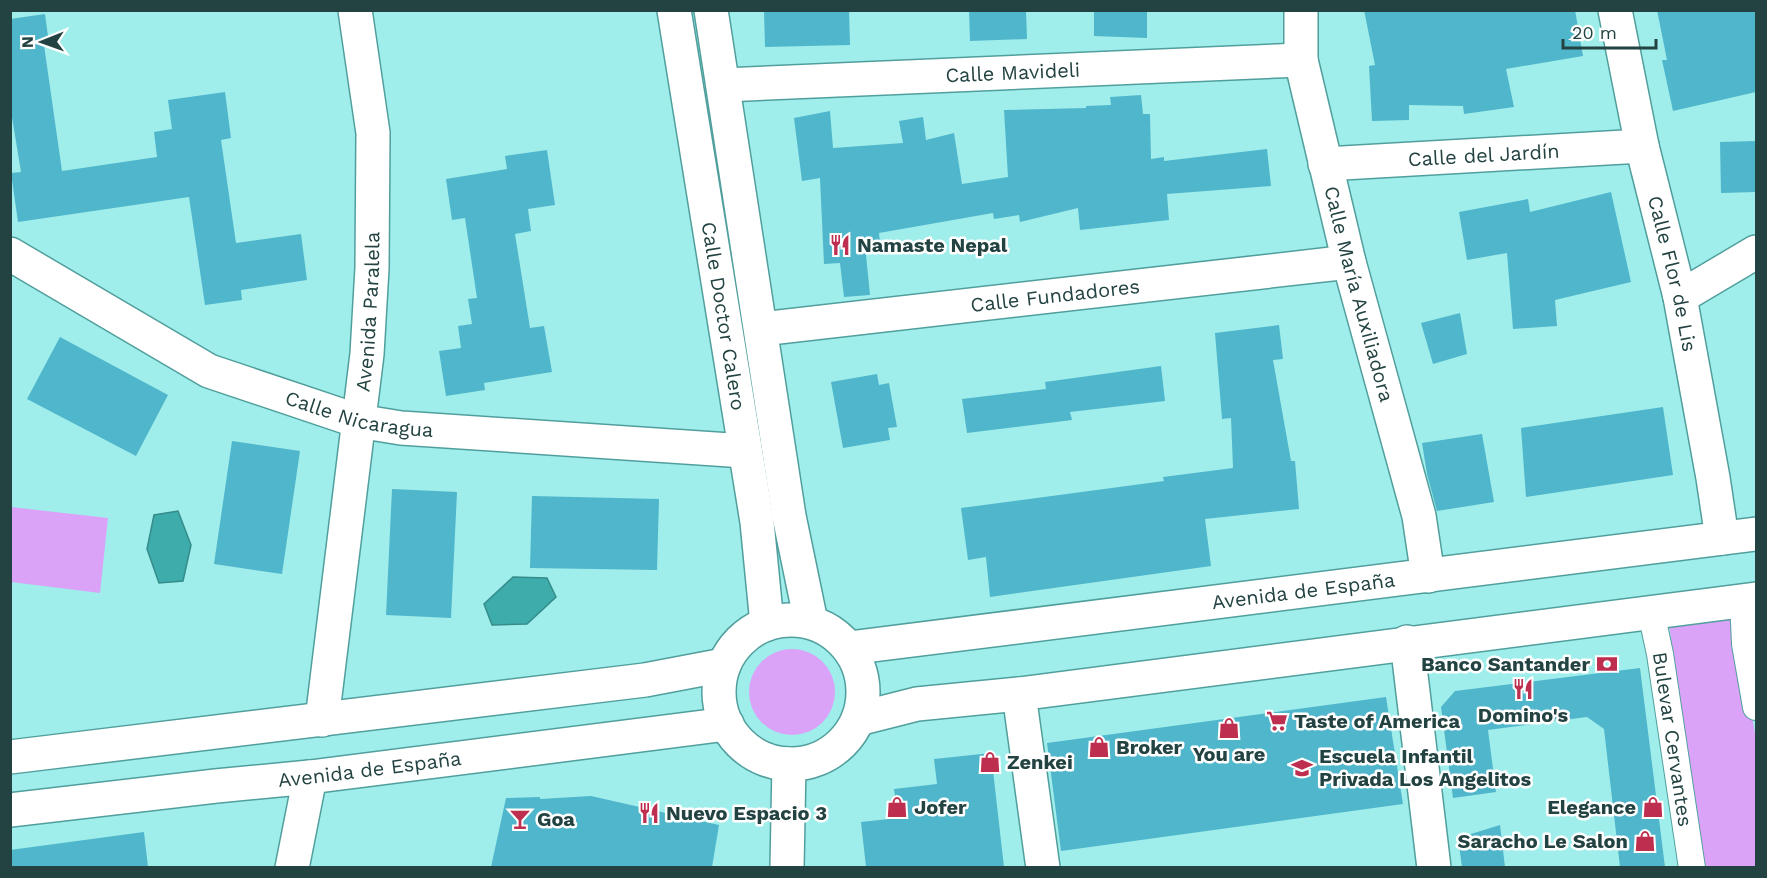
<svg xmlns="http://www.w3.org/2000/svg" width="1767" height="878" viewBox="0 0 1767 878" font-family="'Work Sans',sans-serif">
	<style>
		.green { fill: #daa3f7 }
		.water { fill: #3dacaa; stroke: #358c8b; stroke-width: 1.5 }
		.building { fill: #50b6cb }
		.lines { fill: none; stroke-linecap: round; stroke-linejoin: round }
		.pedestrian-casing { stroke: #519f9d; stroke-width: 28 }
		.minor-casing { stroke: #519f9d; stroke-width: 36 }
		.tertiary-casing { stroke: #519f9d; stroke-width: 36 }
		.pedestrian { stroke: #fff; stroke-width: 26 }
		.minor { stroke: #fff; stroke-width: 33 }
		.tertiary { stroke: #fff; stroke-width: 33 }
		.labels { text-anchor: middle; dominant-baseline: central; stroke-width: 5; stroke-linejoin: round; paint-order: stroke }
		.street-label { font-size: 20px; fill: #234342; stroke: #fefefe }
		.poi-label { font-size: 20px; font-weight: bold; fill: #234342; stroke: #fefefe; text-anchor: start }
	</style>
	<rect width="100%" height="100%" fill="#9feeeb"/>
	<path class="green" d="M11,507l97,11 -8,75 -89,-11z
		M1736,615l20,125v127h-51l-36,-242z
		M749 692a43 43 0 1 1 86 0a43 43 0 1 1-86 0Z"/>
	<path class="water" d="M178,511l13,34 -8,36 -24,2 -12,-34 7,-34z
		M513,577l34,1 9,19 -29,27 -35,1 -8,-21z"/>
	<path class="building" d="M764,10h85l1,35 -85,2z
		M969,10h57l1,29 -57,2z
		M1094,10h53v28l-53,-2z
		M1364,10h211l8,46 -77,13 8,38 -50,7 -1,-8 -54,-1v15l-37,1 -3,-55 6,-1z
		M1657,10h99v82l-83,19 -11,-51h5z
		M45,14l4,30 -5,1 18,126 95,-14 -3,-25 18,-3 -4,-29 57,-8 6,46 -10,2 15,103 65,-9 6,46 -66,10 1,10 -37,5 -16,-108 -171,25 -7,-49 10,-1 -11,-67v-86z
		M1141,95l2,19h7l1,45 13,-2v4l103,-12 4,37 -104,8 2,26 -89,10 -2,-22 -58,14 -1,-7 -25,4 -1,-6 -114,20 1,9 -15,3 5,50 -26,2 -4,-34 -16,1 -4,-86 -18,3 -8,-63 36,-7 3,37 70,-5 -4,-22 24,-4 3,23 28,-7 8,51 46,-7 -4,-67 82,-2v-2l25,-1 -1,-8z
		M1756,141v51l-35,1 -1,-51z
		M547,150l8,55 -27,4 3,22 -16,3 15,94 14,-2 8,46 -68,11 1,7 -39,6 -7,-45 22,-3 -3,-22 14,-2 -4,-25 9,-1 -12,-80 -13,2 -6,-41 61,-10 -2,-13z
		M1611,192l20,90 -76,18 2,26 -44,3 -6,-76 -40,7 -8,-48 69,-13 2,13z
		M1460,313l7,41 -34,10 -12,-41z
		M1279,325l4,34 -10,1 18,101h4l4,48 -94,10 6,47 -221,31 -4,-40 -18,3 -7,-52 203,-27 -1,-4 70,-9 -2,-50 -9,1 -7,-86z
		M60,337l108,58 -32,61 -109,-57z
		M1161,366l4,35 -95,11 2,8 -105,13 -5,-34 84,-10 -1,-7z
		M877,374l2,11 10,-2 8,44 -9,1 2,12 -47,8 -12,-66z
		M1663,407l10,68 -147,22 -5,-69z
		M1482,434l12,68 -57,9 -10,-37 -5,-31z
		M232,441l68,10 -18,123 -68,-10z
		M392,489l65,3 -6,126 -65,-3z
		M532,496l127,3 -2,71 -127,-2z
		M1640,668l25,199h-45l-16,-138 -17,-12 -99,13 8,62 -43,6 -12,-91 14,-16z
		M1386,697l17,107 -342,47 -14,-108z
		M991,753l13,114h-138l-5,-45 37,-4 -4,-29 43,-5 -3,-25z
		M591,796l128,29 -7,42h-221l15,-69 34,-1v2z
		M1500,825l5,42h-43l-4,-29z
		M144,832l4,35h-138v-17z"/>
	<g class="lines">
		<defs>
			<g id="pedestrian">
				<path d="M1743,600l2,44 11,63"/>
				<path id="s1" d="M1651,612l9,42 32,214"/>
			</g>
			<g id="minor">
				<path id="s2" d="M1301,10v50l48,202 70,254 9,60"/>
				<path id="s3" d="M1615,10l27,136 38,151 33,181 9,60"/>
				<path id="s4" d="M723,85l578,-25"/>
				<path id="s5" d="M1325,164l317,-18"/>
				<path id="s6" d="M10,254l199,117 149,50 43,7 344,23"/>
				<path d="M1680,297l76,-45"/>
				<path id="s7" d="M761,329l588,-67"/>
				<path d="M1407,642l27,226"/>
				<path d="M1019,694l24,174"/>
				<path id="s8" d="M322,720l45,-366 5,-86 1,-135 -18,-123"/>
				<path d="M292,868l18,-91"/>
				<path d="M787,868l2,-104"/>
			</g>
			<g id="tertiary">
				<path id="s9" d="M674,10l83,512 10,102"/>
				<path d="M711,10l78,506 22,106"/>
				<circle cx="791" cy="692" r="72"/>
				<path id="s10" d="M849,648l907,-114"/>
				<path d="M858,719l59,-15 102,-10 737,-95"/>
				<path d="M10,757l635,-77 79,-15"/>
				<path id="s11" d="M10,810l206,-24 94,-9 417,-53"/>
			</g>
		</defs>
		<use href="#pedestrian" class="pedestrian-casing"/>
		<use href="#minor" class="minor-casing"/>
		<use href="#tertiary" class="tertiary-casing"/>
		<use href="#pedestrian" class="pedestrian"/>
		<use href="#minor" class="minor"/>
		<use href="#tertiary" class="tertiary"/>
	</g>
	<defs>
		<symbol id="restaurant-bare" viewBox="-9 -9 18 18"><path d="M-5-6h1v4h1v-4h1v4h1v-4h1v5L-1.5 .5V6h-2V.5L-5-1ZM5-6V6H3V1.5H1.5Q1.5-4 5-6Z" fill="#be2e4e" stroke="#fefefe" stroke-width="2.5" paint-order="stroke"/></symbol>
		<symbol id="bank-bare" viewBox="-9 -9 18 18"><path d="M-6-4H6V4H-6ZM0-2.3a2.3 2.3 0 1 0 0 4.6a2.3 2.3 0 1 0 0-4.6Z" fill="#be2e4e" stroke="#fefefe" stroke-width="2.5" paint-order="stroke"/></symbol>
		<symbol id="supermarket-bare" viewBox="-9 -9 18 18"><path d="M-6-5.5h2.5l.6 2H6L4.5 2H-2.5L-4.4-4H-6ZM-1.5 3.2a1.3 1.3 0 1 0 .1 0ZM3 3.2a1.3 1.3 0 1 0 .1 0Z" fill="#be2e4e" stroke="#fefefe" stroke-width="2.5" paint-order="stroke"/></symbol>
		<symbol id="shop-bare" viewBox="-9 -9 18 18"><path d="M-5-2.5h2.3a2.7 3.5 0 0 1 5.4 0H5L5.5 6h-11ZM-1.5-2.5h3a1.5 2.3 0 0 0-3 0Z" fill="#be2e4e" stroke="#fefefe" stroke-width="2.5" paint-order="stroke"/></symbol>
		<symbol id="school-bare" viewBox="-9 -9 18 18"><path d="M0-5L7-2L0 1L-7-2ZM-4 1L0 2.5L4 1V4Q0 6-4 4Z" fill="#be2e4e" stroke="#fefefe" stroke-width="2.5" paint-order="stroke"/></symbol>
		<symbol id="bar-bare" viewBox="-9 -9 18 18"><path d="M-6-5H6L.8 .8V4.5H3.5V6h-7V4.5H-.8V.8Z" fill="#be2e4e" stroke="#fefefe" stroke-width="2.5" paint-order="stroke"/></symbol>
	</defs>
	<g fill-rule="evenodd">
		<use href="#restaurant-bare" x="825" y="230" width="30" height="30"/>
		<use href="#bank-bare" x="1592" y="649" width="30" height="30"/>
		<use href="#restaurant-bare" x="1508" y="674" width="30" height="30"/>
		<use href="#supermarket-bare" x="1262" y="706" width="30" height="30"/>
		<use href="#shop-bare" x="1214" y="713" width="30" height="30"/>
		<use href="#shop-bare" x="1084" y="732" width="30" height="30"/>
		<use href="#shop-bare" x="975" y="747" width="30" height="30"/>
		<use href="#school-bare" x="1287" y="753" width="30" height="30"/>
		<use href="#shop-bare" x="882" y="792" width="30" height="30"/>
		<use href="#shop-bare" x="1638" y="792" width="30" height="30"/>
		<use href="#restaurant-bare" x="634" y="798" width="30" height="30"/>
		<use href="#bar-bare" x="505" y="804" width="30" height="30"/>
		<use href="#shop-bare" x="1630" y="826" width="30" height="30"/>
	</g>
	<g class="labels">
		<g class="street-label">
			<text stroke="none"><textPath href="#s4" startOffset="290">Calle Mavideli</textPath></text>
			<text stroke="none"><textPath href="#s5" startOffset="159">Calle del Jardín</textPath></text>
			<text stroke="none"><textPath href="#s3" startOffset="270">Calle Flor de Lis</textPath></text>
			<text stroke="none"><textPath href="#s2" startOffset="291">Calle María Auxiliadora</textPath></text>
			<text stroke="none"><textPath href="#s7" startOffset="296">Calle Fundadores</textPath></text>
			<text stroke="none"><textPath href="#s8" startOffset="411">Avenida Paralela</textPath></text>
			<text stroke="none"><textPath href="#s9" startOffset="310">Calle Doctor Calero</textPath></text>
			<text stroke="none"><textPath href="#s6" startOffset="388">Calle Nicaragua</textPath></text>
			<text stroke="none"><textPath href="#s10" startOffset="458">Avenida de España</textPath></text>
			<text stroke="none"><textPath href="#s1" startOffset="129">Bulevar Cervantes</textPath></text>
			<text stroke="none"><textPath href="#s11" startOffset="362">Avenida de España</textPath></text>
		</g>
		<g class="poi-label">
			<text x="857" y="245">Namaste Nepal</text>
			<text x="1590" y="664" text-anchor="end">Banco Santander</text>
			<text x="1523" y="715" text-anchor="middle">Domino's</text>
			<text x="1294" y="721">Taste of America</text>
			<text x="1116" y="747">Broker</text>
			<text x="1229" y="754" text-anchor="middle">You are</text>
			<text x="1319" y="756">Escuela Infantil<tspan x="1319" dy="23">Privada Los Angelitos</tspan></text>
			<text x="1007" y="762">Zenkei</text>
			<text x="914" y="807">Jofer</text>
			<text x="1636" y="807" text-anchor="end">Elegance</text>
			<text x="666" y="813">Nuevo Espacio 3</text>
			<text x="537" y="819">Goa</text>
			<text x="1628" y="841" text-anchor="end">Saracho Le Salon</text>
		</g>
	</g>
	<rect width="1767" height="878" fill="none" stroke="#234342" stroke-width="24"/>
	<g transform="translate(42 42) rotate(269)" stroke="#fefefe" stroke-width="4.5" paint-order="stroke">
	<path d="M0-4.5L10 22L0 15L-10 22Z" fill="#234342"/>
	<text y="-9" font-size="16" font-weight="bold" text-anchor="middle" fill="#234342">N</text>
	</g>
	<path d="M1563 39v9h93v-9" fill="none" stroke="#234342" stroke-width="3"/>
	<text x="1572" y="39" font-size="18" fill="#234342" stroke="#fefefe" stroke-width="4.5" paint-order="stroke">20 m</text>
</svg>
